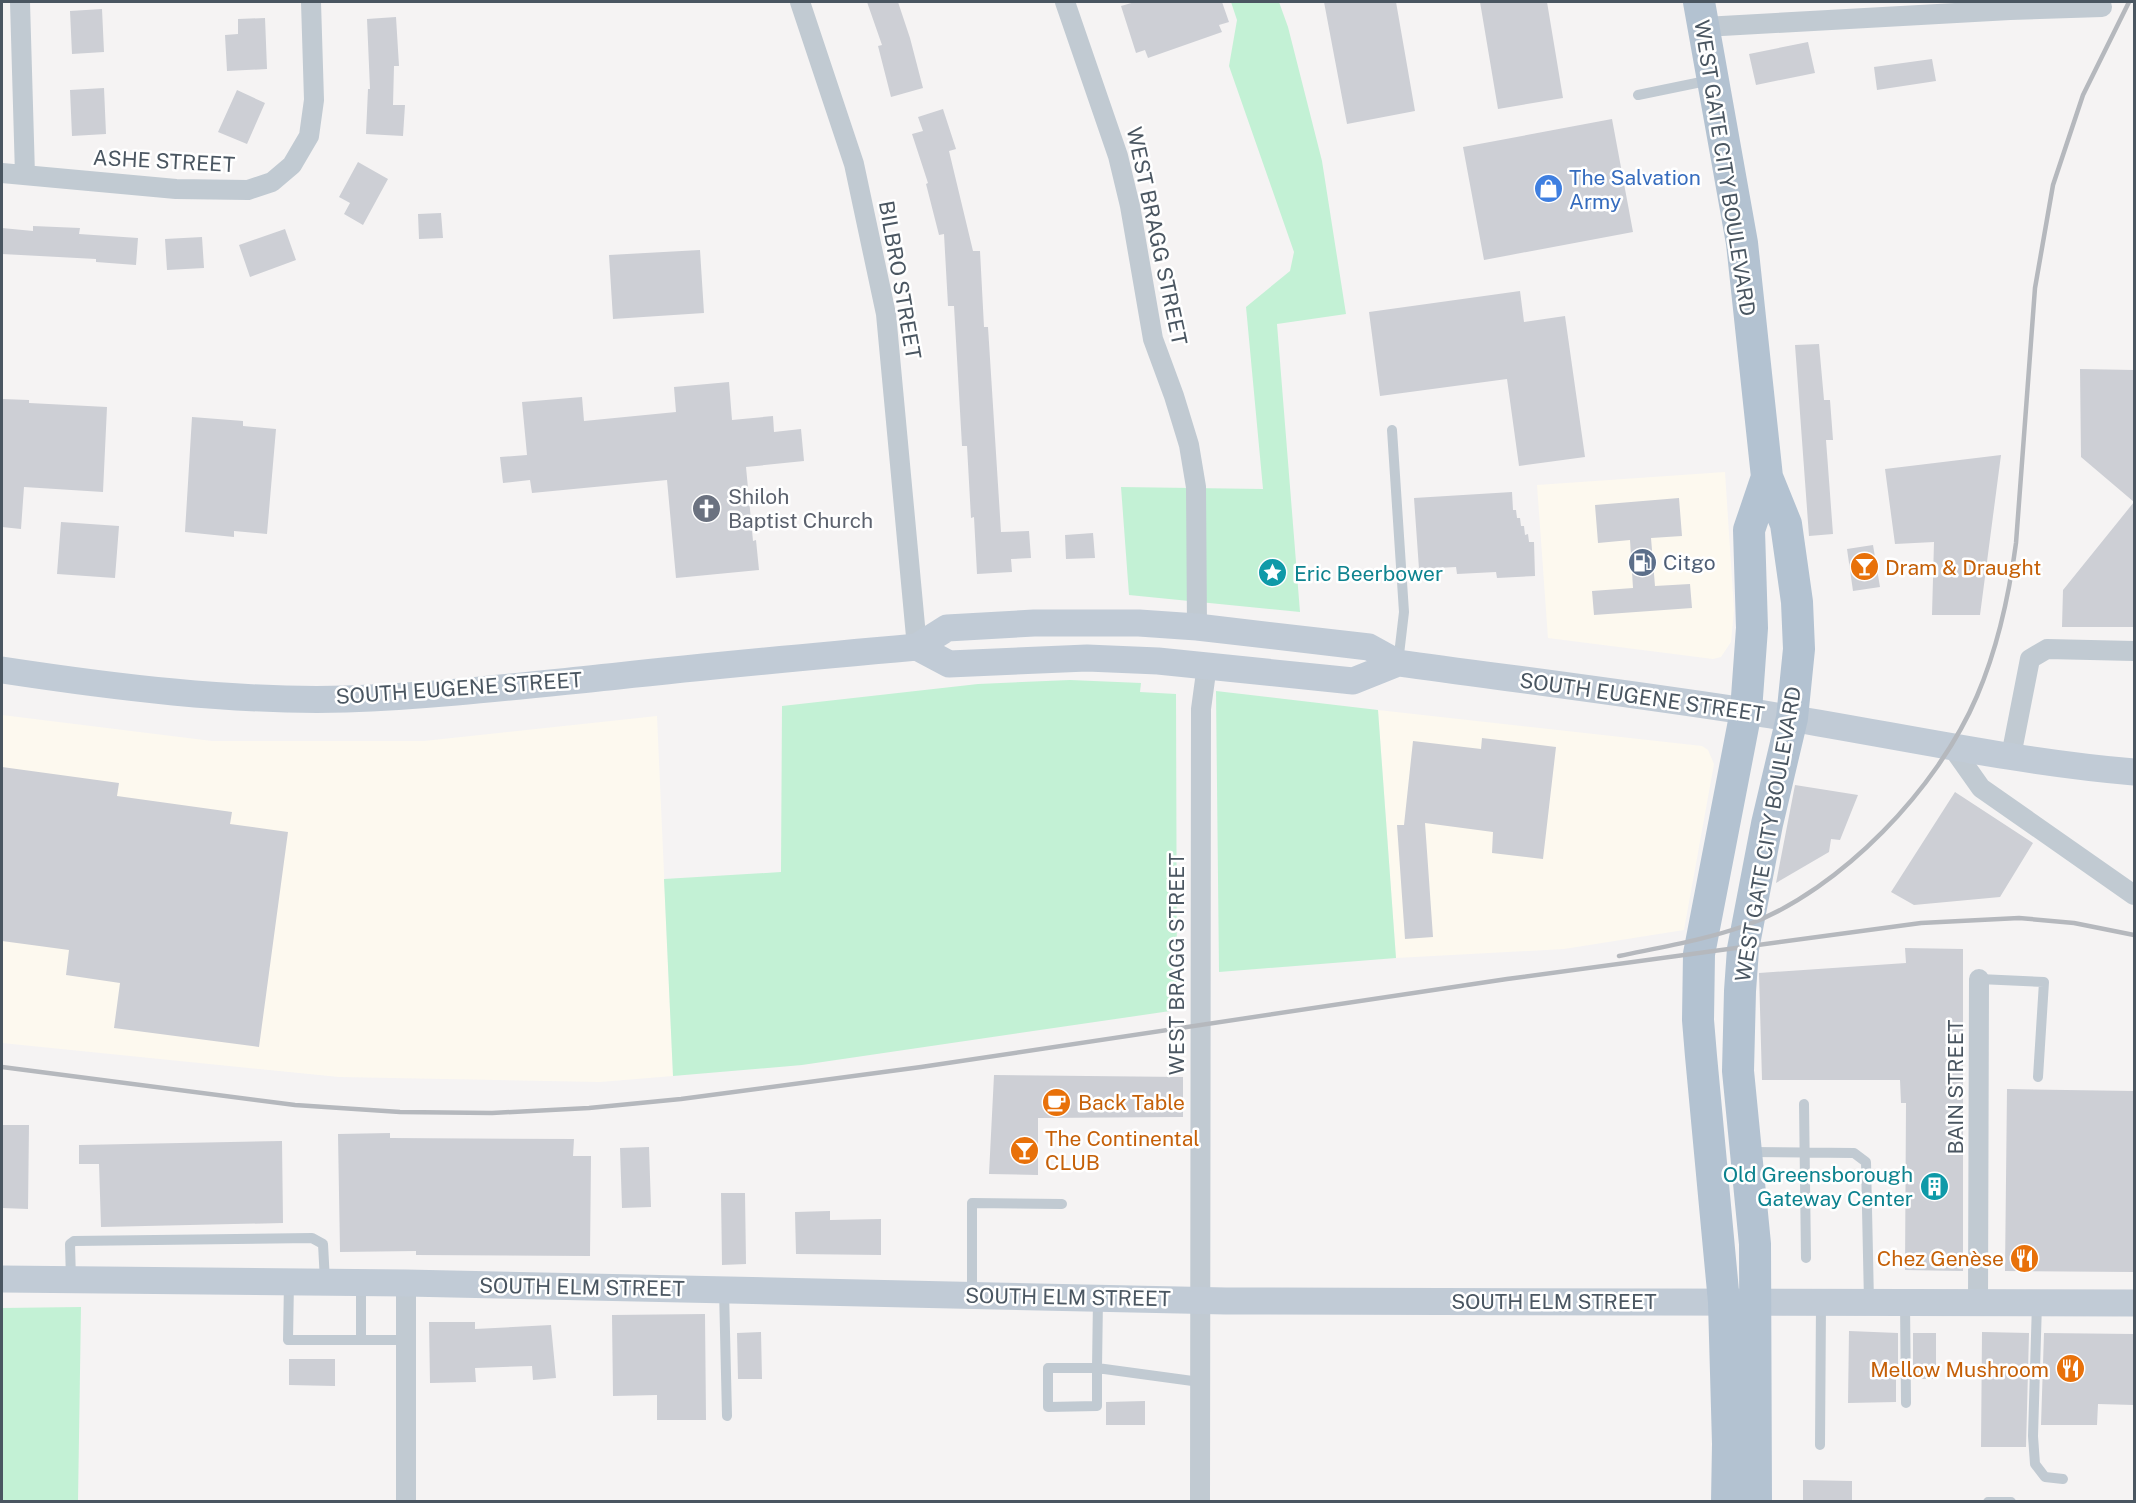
<svg xmlns="http://www.w3.org/2000/svg" width="2136" height="1503" viewBox="0 0 2136 1503" font-family="'Public Sans',sans-serif">
	<style>
		.commercial { fill: #fdf9ef }
		.green { fill: #c3f1d5 }
		.building { fill: #cdcfd5 }
		.lines { fill: none; stroke-linecap: round; stroke-linejoin: round }
		.lane { stroke: #c1cad2; stroke-width: 10 }
		.street { stroke: #c1cad2; stroke-width: 20 }
		.secondary { stroke: #c1cbd6; stroke-width: 27 }
		.primary { stroke: #b3c2d1; stroke-width: 32 }
		.rail { stroke: #b5b8bd; stroke-width: 4.5 }
		.labels { text-anchor: middle; dominant-baseline: central; stroke-width: 5; stroke-linejoin: round; paint-order: stroke }
		.street-label { font-size: 21px; fill: #4a5661; stroke: #fff }
		.shop-label { font-size: 21px; fill: #366cbe; stroke: #fff; text-anchor: start }
		.worship-label { font-size: 21px; fill: #5b616d; stroke: #fff; text-anchor: start }
		.service-label { font-size: 21px; fill: #4e5e75; stroke: #fff; text-anchor: start }
		.food-label { font-size: 21px; fill: #c56008; stroke: #fff; text-anchor: start }
		.culture-label { font-size: 21px; fill: #0d838f; stroke: #fff; text-anchor: start }
	</style>
	<rect width="100%" height="100%" fill="#f5f3f3"/>
	<path class="commercial" d="M1725,472l9,138 -3,32 -10,15 -8,2 -165,-21 -11,-153z
		M1378,710l324,36 6,4 6,14 -30,166 -120,19 -168,9z
		M2,715l210,26h212l233,-25 16,360 -73,6 -261,-5 -337,-34z"/>
	<path class="green" d="M1231,2h48l9,25 34,134 24,153 -69,10 23,288 -171,-17 -8,-108 142,2 -17,-182 44,-36 4,-19 -65,-186 8,-46z
		M1070,680l71,3 -1,9 36,2 1,316 -375,55 -129,11 -9,-197 117,-7 1,-166 196,-22z
		M1216,691l162,19 18,248 -177,14z
		M81,1307l-3,194h11h-87v-193z"/>
	<path class="building" d="M867,2h31l12,36 13,50 -32,9 -13,-51 4,-1z
		M1135,2h87l7,20 -10,3 3,7 -74,26 -3,-8 -9,3 -15,-47z
		M1324,2h72l19,109 -68,13z
		M1480,2h67l16,96 -65,11z
		M102,9l2,43 -32,2 -2,-43z
		M396,17l3,49h-5l-1,39h12l-2,31 -37,-2 2,-45h2l-3,-70z
		M265,18l2,51 -40,2 -2,-36 13,-1v-15z
		M1808,42l7,31 -59,12 -7,-31z
		M1932,59l4,22 -59,9 -3,-23z
		M104,88l2,46 -34,2 -2,-46z
		M237,90l28,13 -18,41 -29,-12z
		M943,109l13,40 -7,2 24,100h7l4,76h4l13,205 28,-1 2,27 -20,1 1,13 -35,2 -3,-57 -3,1 -4,-72h-5l-8,-140h-6l-4,-72 -5,1 -13,-51 2,-1 -16,-49 11,-3 -5,-14z
		M1612,119l21,113 -149,28 -21,-113z
		M358,162l30,17 -25,46 -19,-11 6,-11 -11,-6z
		M441,213l2,25 -24,1 -1,-25z
		M33,226l47,2 -1,6 59,4 -2,27 -40,-3v-3l-94,-5v-26l31,3z
		M285,229l11,31 -46,17 -11,-32z
		M202,237l2,31 -37,2 -2,-31z
		M700,250l4,63 -91,6 -4,-64z
		M1520,291l4,31 41,-6 20,141 -66,9 -12,-87 -127,17 -11,-84z
		M1819,344l5,56h6l3,40h-7l7,94 -24,2 -14,-191z
		M2080,369l54,1v257h-72l1,-37 71,-88 -53,-45z
		M729,382l3,38 41,-4 1,16 27,-3 3,32 -58,6 7,74 3,-1 3,30 -83,8 -9,-98 -135,13 -2,-13 -27,3 -3,-26 27,-2 -5,-53 60,-5 2,24 92,-9 -2,-25z
		M2,399l27,1v3l78,4 -4,85 -79,-5 -3,42 -19,-2z
		M192,417l51,4v5l33,3 -9,105 -33,-3v6l-49,-5z
		M2001,455l-21,160h-48l2,-73 -39,2 -10,-75z
		M1512,492l1,18h3l1,8h3l1,8h3l1,9 3,-1 1,8h5l1,34 -38,2 -1,-6 -39,2 -1,-7 -37,2 -5,-71z
		M1679,498l3,38 -31,2 4,48 35,-2 2,24 -98,7 -2,-24 41,-3 -3,-48 -32,3 -3,-38z
		M61,522l58,4 -4,52 -58,-4z
		M1093,533l2,25 -29,1 -1,-24z
		M1873,545l7,42 -27,4 -6,-42z
		M1482,738l74,9 -13,112 -51,-6 1,-21 -68,-9 8,114 -28,2 -8,-114h7l9,-84 68,8z
		M2,767l117,16 -2,13 115,16 -2,12 58,8 -29,215 -145,-19 6,-45 -54,-8 3,-25 -67,-9z
		M1795,785l63,10 -18,45 -9,-1 -2,13 -53,31z
		M1955,792l78,51 -33,54 -86,8 -23,-13z
		M1905,948l58,1v322l-58,-1 1,-167h-5l-1,-23h-138l-3,-107 147,-10z
		M994,1075l189,2v40l-145,1v57l-49,-1z
		M2007,1089l127,2v181l-129,-1z
		M2,1125h27l-1,84 -26,-1z
		M390,1133v5l184,1 -1,17h18l-1,100 -174,-1v-4l-76,1 -2,-118z
		M282,1141l1,82 -182,4 -2,-63h-20v-19z
		M649,1147l2,60 -29,1 -2,-60z
		M721,1193h24l1,71 -24,1z
		M830,1211v9l51,-1v36l-85,-1 -1,-42z
		M705,1314l1,106h-49v-25l-44,1 -1,-81z
		M429,1322h46v7l76,-4 5,53 -23,2 -1,-14 -57,2 1,14 -46,1z
		M1849,1331l49,2v46h-2v23l-48,1z
		M761,1332l1,47h-24l-1,-46z
		M1982,1332l47,1 -3,114h-45z
		M1913,1333h23v46h-23z
		M2044,1333l90,1v71l-36,-1 -1,21h-56z
		M289,1359h46v27l-46,-1z
		M1145,1401v24h-39v-23z
		M1803,1480l49,1v21h-49z"/>
	<g class="lines">
		<path class="lane" d="M1638,95l73,-15
			M1392,430l12,182 -6,51
			M1979,979l65,3 -6,95
			M1804,1104l2,154
			M1749,1152l105,1 12,9 3,140
			M71,1280l-1,-36 4,-3 238,-3 11,6 2,37
			M289,1282l-1,58h118
			M361,1284v56
			M724,1290l3,126
			M972,1295v-92l90,1
			M1098,1299l-1,69h-49v39l49,-1v-38l103,14
			M1905,1303l1,100
			M2037,1303l-4,133 2,28 10,13 18,2
			M1820,1445l1,-142
			M1988,1502h23"/>
		<path class="street" d="M20,2l5,173
			M800,2l54,162 32,150 31,333
			M1065,2l53,154 12,50 23,133 21,57 15,49 7,42 1,140
			M1704,27l306,-17 92,-3
			M2,173l174,16 72,1 24,-8 20,-17 17,-29 5,-36 -3,-98
			M1952,747l29,41 153,107
			M2011,756l19,-97 17,-10 87,2
			M406,1283v219
			M1978,1303l1,-324
			M1200,1502l1,-793 6,-44"/>
		<path class="secondary" d="M917,647l32,17 138,-6 71,3 195,20 45,-18
			M2,670c112,17 231,32 344,29 91,-3 182,-14 272,-23 100,-11 199,-20 299,-29l30,-19 87,-5h105l58,4 172,20 29,16c131,18 261,34 391,55 115,19 229,44 345,54
			M2,1279l404,4 820,18 908,2"/>
		<path class="primary" d="M1699,2l43,241 25,234 19,47 11,78 2,47 -7,69 -25,106 -24,125 -3,42 -2,80 17,173 1,258
			M1727,1502l1,-58 -4,-142 -23,-246 -3,-36 1,-66 47,-243 6,-83 -3,-98 18,-53"/>
		<path class="rail" d="M1619,956c43,-9 86,-16 128,-31 94,-35 191,-137 230,-229 21,-49 32,-100 39,-153l19,-255 18,-103 30,-90 46,-93
			M2,1067l293,38 105,7 92,1 97,-5 92,-9 240,-32 586,-88 414,-56 98,-5 55,5 60,12"/>
	</g>
	<defs>
		<symbol id="shop-disc" viewBox="-11 -11 22 22"><circle r="9.5" fill="#3f7fe0" stroke="#fff"/><path d="M-5-2.5h2.3a2.7 3.5 0 0 1 5.4 0H5L5.5 6h-11ZM-1.5-2.5h3a1.5 2.3 0 0 0-3 0Z" fill="#fff"/></symbol>
		<symbol id="church-disc" viewBox="-11 -11 22 22"><circle r="9.5" fill="#6b7280" stroke="#fff"/><path d="M-1.2-6h2.4v3.5h3.3v2.4h-3.3V6h-2.4V-.1h-3.3v-2.4h3.3Z" fill="#fff"/></symbol>
		<symbol id="fuel-disc" viewBox="-11 -11 22 22"><circle r="9.5" fill="#5c6f8a" stroke="#fff"/><path d="M-5.5-6h7V0h2V4h1.3V-2.5L3-4.5l.8-.8L6-3V5H2.5V1h-1V6h-7ZM-4.2-4.7v3.2H.2V-4.7Z" fill="#fff"/></symbol>
		<symbol id="bar-disc" viewBox="-11 -11 22 22"><circle r="9.5" fill="#e8710a" stroke="#fff"/><path d="M-6-5H6L.8 .8V4.5H3.5V6h-7V4.5H-.8V.8Z" fill="#fff"/></symbol>
		<symbol id="sight-disc" viewBox="-11 -11 22 22"><circle r="9.5" fill="#0f9aa8" stroke="#fff"/><path d="M0-6L1.8-2.2L6-1.7L2.9 1.2L3.7 5.4L0 3.3L-3.7 5.4L-2.9 1.2L-6-1.7L-1.8-2.2Z" fill="#fff"/></symbol>
		<symbol id="cafe-disc" viewBox="-11 -11 22 22"><circle r="9.5" fill="#e8710a" stroke="#fff"/><path d="M-5.5-4.5H6V0H3Q3 3.5 0 3.5H-2.5Q-5.5 3.5-5.5 0ZM3-3.2v2h1.7v-2ZM-6 4.5H4V6H-6Z" fill="#fff"/></symbol>
		<symbol id="building-disc" viewBox="-11 -11 22 22"><circle r="9.5" fill="#0f9aa8" stroke="#fff"/><path d="M-4-6H4V6H1V3H-1V6H-4ZM-2.5-4.3h1.7v1.8h-1.7ZM.8-4.3h1.7v1.8H.8ZM-2.5-1h1.7V.8h-1.7ZM.8-1h1.7V.8H.8Z" fill="#fff"/></symbol>
		<symbol id="restaurant-disc" viewBox="-11 -11 22 22"><circle r="9.5" fill="#e8710a" stroke="#fff"/><path d="M-5-6h1v4h1v-4h1v4h1v-4h1v5L-1.5 .5V6h-2V.5L-5-1ZM5-6V6H3V1.5H1.5Q1.5-4 5-6Z" fill="#fff"/></symbol>
	</defs>
	<g fill-rule="evenodd">
		<use href="#shop-disc" x="1532" y="172" width="33" height="33"/>
		<use href="#church-disc" x="690" y="492" width="33" height="33"/>
		<use href="#fuel-disc" x="1626" y="546" width="33" height="33"/>
		<use href="#bar-disc" x="1848" y="550" width="33" height="33"/>
		<use href="#sight-disc" x="1256" y="556" width="33" height="33"/>
		<use href="#cafe-disc" x="1040" y="1086" width="33" height="33"/>
		<use href="#bar-disc" x="1008" y="1134" width="33" height="33"/>
		<use href="#building-disc" x="1918" y="1170" width="33" height="33"/>
		<use href="#restaurant-disc" x="2008" y="1242" width="33" height="33"/>
		<use href="#restaurant-disc" x="2054" y="1352" width="33" height="33"/>
	</g>
	<g class="labels">
		<g class="street-label">
			<text transform="translate(164 161) rotate(3)">ASHE STREET</text>
			<text transform="translate(1725 168) rotate(81)">WEST GATE CITY BOULEVARD</text>
			<text transform="translate(1157 236) rotate(78)">WEST BRAGG STREET</text>
			<text transform="translate(900 280) rotate(80)">BILBRO STREET</text>
			<text transform="translate(459 688) rotate(-4)">SOUTH EUGENE STREET</text>
			<text transform="translate(1642 697) rotate(8)">SOUTH EUGENE STREET</text>
			<text transform="translate(1768 834) rotate(-80)">WEST GATE CITY BOULEVARD</text>
			<text transform="translate(1176 964) rotate(-90)">WEST BRAGG STREET</text>
			<text transform="translate(1955 1087) rotate(-90)">BAIN STREET</text>
			<text transform="translate(582 1287) rotate(1)">SOUTH ELM STREET</text>
			<text transform="translate(1068 1297) rotate(1)">SOUTH ELM STREET</text>
			<text x="1554" y="1301">SOUTH ELM STREET</text>
		</g>
		<g class="shop-label">
			<text x="1569" y="177">The Salvation<tspan x="1569" dy="24">Army</tspan></text>
		</g>
		<g class="worship-label">
			<text x="728" y="496">Shiloh<tspan x="728" dy="24">Baptist Church</tspan></text>
		</g>
		<g class="service-label">
			<text x="1663" y="562">Citgo</text>
		</g>
		<g class="food-label">
			<text x="1885" y="567">Dram &amp; Draught</text>
			<text x="1078" y="1102">Back Table</text>
			<text x="1045" y="1138">The Continental<tspan x="1045" dy="24">CLUB</tspan></text>
			<text x="2004" y="1258" text-anchor="end">Chez Genèse</text>
			<text x="2049" y="1369" text-anchor="end">Mellow Mushroom</text>
		</g>
		<g class="culture-label">
			<text x="1294" y="573">Eric Beerbower</text>
			<text x="1913" y="1174" text-anchor="end">Old Greensborough<tspan x="1913" dy="24">Gateway Center</tspan></text>
		</g>
	</g>
	<rect width="2136" height="1503" fill="none" stroke="#4a5661" stroke-width="6"/>
</svg>
